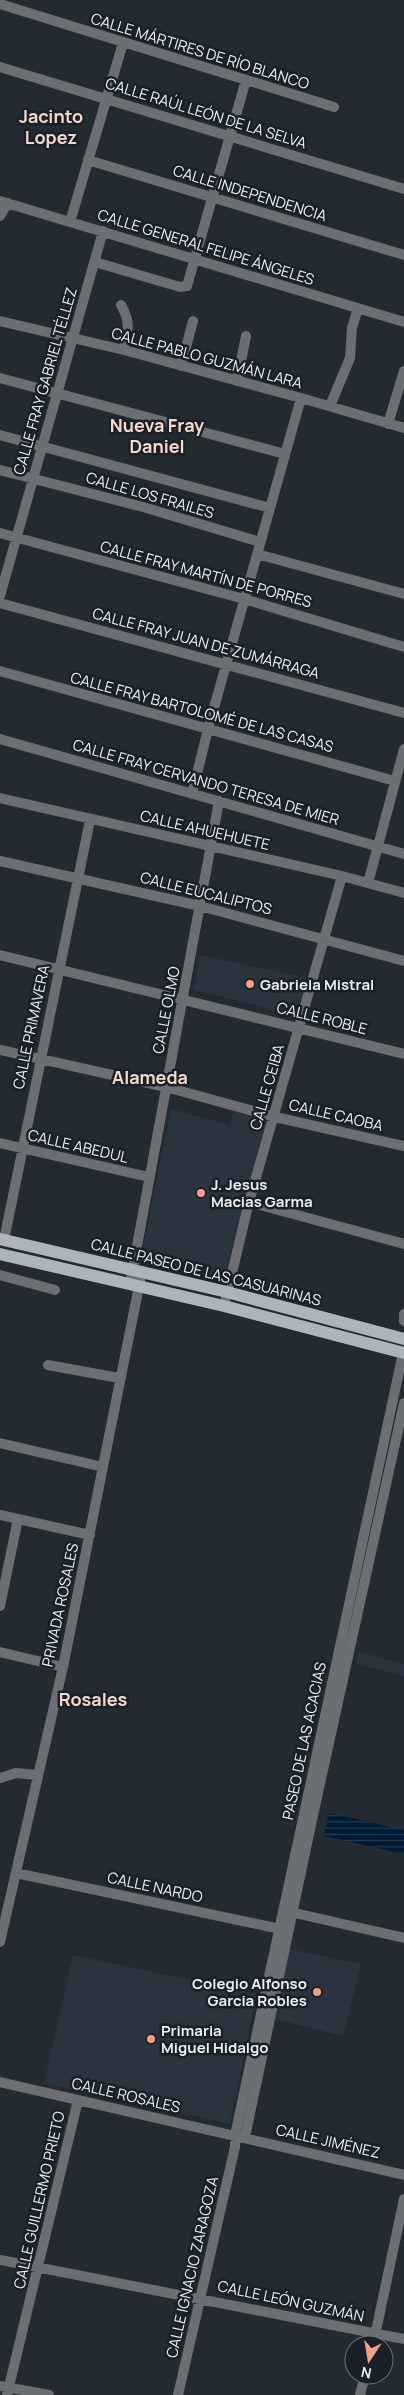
<svg xmlns="http://www.w3.org/2000/svg" width="404" height="2395" viewBox="0 0 404 2395" font-family="Manrope,sans-serif">
	<style>
		.built { fill: #29343f }
		.water { fill: url(#water-rules) }
		.lines { fill: none; stroke-linecap: round; stroke-linejoin: round }
		.minor { stroke: #6b6e72; stroke-width: 10 }
		.major { stroke: #adb4bc; stroke-width: 12 }
		.poi-dot { fill: #f49e86; stroke: #1a2027; stroke-width: 2 }
		.labels { text-anchor: middle; dominant-baseline: central; stroke-width: 5; stroke-linejoin: round; paint-order: stroke }
		.street-label { font-size: 15px; fill: #ebf0f5; stroke: #1a2027 }
		.poi-label { font-size: 15px; font-weight: bold; fill: #ebf0f5; stroke: #1a2027; text-anchor: start }
		.quarter-label { font-size: 18px; font-weight: bold; fill: #f8d7cd; stroke: #1a2027 }
	</style>
	<defs>
		<pattern id="water-rules" width="6" height="5" patternUnits="userSpaceOnUse" patternTransform="scale(1.25)"><rect width="6" height="5" fill="#001a35"/><path d="M0 2.5h6" fill="none" stroke="#253c53"/></pattern>
	</defs>
	<rect width="100%" height="100%" fill="#232a31"/>
	<path class="built" d="M200,955l107,23 -11,37 -102,-25z
		M171,1109l59,16 3,-14 34,8 -44,162 -83,-20z
		M359,1652l45,12v12l-48,-12z
		M289,1949l72,15 -18,72 -68,-17z
		M73,1955l184,39 -27,130 -186,-41z"/>
	<path class="water" d="M329,1813l75,17v24l-80,-18z"/>
	<g class="lines">
		<path class="minor" d="M0,4l334,103
			M0,67l404,122
			M88,160l316,95
			M0,201l404,121
			M0,216l8,-13
			M70,222l53,-179
			M95,262l85,25 7,-1 59,-206
			M121,305c10,17 7,26 3,45
			M0,321l124,29 177,48 103,30
			M181,366l12,-45
			M0,378l285,76
			M237,381l9,-45
			M330,406l20,-48 2,-30 6,-20
			M388,424l16,-53
			M0,435l270,73
			M0,470l143,37 117,35
			M0,533l244,66 160,48
			M257,554l147,40
			M0,596l103,-365
			M0,603l404,110
			M0,671l395,110
			M0,739l404,115
			M192,794l16,-65 93,-331
			M0,798l342,78 62,17
			M0,861l200,45 204,55
			M368,883l36,-134
			M0,955l404,99
			M0,1050l166,37 109,30 129,29
			M0,1143l149,34
			M249,1202l155,42
			M4,1240l86,-420
			M0,1275l55,15
			M130,1284l89,-483
			M224,1306l25,-104 93,-326
			M404,1314v7
			M48,1365l71,13
			M0,1443l103,24
			M0,1515l90,20
			M0,1606l18,-87
			M0,1652l63,15
			M0,1778l16,-5 21,2
			M16,1873l269,57
			M286,1911l118,27
			M0,1942l63,-275 79,-396
			M0,2082l404,93
			M245,2137l67,-317 92,-417
			M0,2260l404,79
			M373,2345l31,-146
			M0,2386l49,9
			M7,2395l71,-295
			M178,2395l57,-248v-12l168,-782
			M360,2395l5,-20"/>
		<path class="major" d="M0,1239l227,53 177,47
			M0,1254l224,52 180,47"/>
	</g>
	<g class="poi-dot">
		<circle cx="250" cy="984" r="5"/>
		<circle cx="201" cy="1193" r="5"/>
		<circle cx="317" cy="1992" r="5"/>
		<circle cx="151" cy="2039" r="5"/>
	</g>
	<g class="labels">
		<g class="street-label">
			<text transform="translate(200 51) rotate(17)">CALLE MÁRTIRES DE RÍO BLANCO</text>
			<text transform="translate(206 113) rotate(17)">CALLE RAÚL LEÓN DE LA SELVA</text>
			<text transform="translate(250 193) rotate(17)">CALLE INDEPENDENCIA</text>
			<text transform="translate(206 247) rotate(17)">CALLE GENERAL FELIPE ÁNGELES</text>
			<text transform="translate(207 358) rotate(15)">CALLE PABLO GUZMÁN LARA</text>
			<text transform="translate(45 381) rotate(-74)">CALLE FRAY GABRIEL TÉLLEZ</text>
			<text transform="translate(150 495) rotate(16)">CALLE LOS FRAILES</text>
			<text transform="translate(206 574) rotate(15)">CALLE FRAY MARTÍN DE PORRES</text>
			<text transform="translate(206 643) rotate(15)">CALLE FRAY JUAN DE ZUMÁRRAGA</text>
			<text transform="translate(202 712) rotate(15)">CALLE FRAY BARTOLOMÉ DE LAS CASAS</text>
			<text transform="translate(206 782) rotate(16)">CALLE FRAY CERVANDO TERESA DE MIER</text>
			<text transform="translate(205 830) rotate(13)">CALLE AHUEHUETE</text>
			<text transform="translate(206 893) rotate(14)">CALLE EUCALIPTOS</text>
			<text transform="translate(166 1010) rotate(-79)">CALLE OLMO</text>
			<text transform="translate(322 1018) rotate(14)">CALLE ROBLE</text>
			<text transform="translate(31 1027) rotate(-78)">CALLE PRIMAVERA</text>
			<text transform="translate(267 1087) rotate(-74)">CALLE CEIBA</text>
			<text transform="translate(336 1115) rotate(13)">CALLE CAOBA</text>
			<text transform="translate(78 1146) rotate(13)">CALLE ABEDUL</text>
			<text transform="translate(206 1272) rotate(14)">CALLE PASEO DE LAS CASUARINAS</text>
			<text transform="translate(60 1605) rotate(-78)">PRIVADA ROSALES</text>
			<text transform="translate(304 1741) rotate(-78)">PASEO DE LAS ACACIAS</text>
			<text transform="translate(155 1887) rotate(12)">CALLE NARDO</text>
			<text transform="translate(126 2095) rotate(13)">CALLE ROSALES</text>
			<text transform="translate(328 2141) rotate(13)">CALLE JIMÉNEZ</text>
			<text transform="translate(39 2200) rotate(-77)">CALLE GUILLERMO PRIETO</text>
			<text transform="translate(192 2267) rotate(-77)">CALLE IGNACIO ZARAGOZA</text>
			<text transform="translate(291 2301) rotate(12)">CALLE LEÓN GUZMÁN</text>
		</g>
		<g class="poi-label">
			<text x="260" y="984">Gabriela Mistral</text>
			<text x="211" y="1184">J. Jesus<tspan x="211" dy="17">Macias Garma</tspan></text>
			<text x="307" y="1983" text-anchor="end">Colegio Alfonso<tspan x="307" dy="17">Garcia Robles</tspan></text>
			<text x="161" y="2030">Primaria<tspan x="161" dy="17">Miguel Hidalgo</tspan></text>
		</g>
		<g class="quarter-label">
			<text x="51" y="116">Jacinto<tspan x="51" dy="21">Lopez</tspan></text>
			<text x="157" y="425">Nueva Fray<tspan x="157" dy="21">Daniel</tspan></text>
			<text x="150" y="1077">Alameda</text>
			<text x="93" y="1699">Rosales</text>
		</g>
	</g>
	<g transform="translate(369 2360) rotate(192)"><circle r="24" fill="#1a2027" stroke="#6e7379"/>
	<path d="M0-4L9 19L0 12L-9 19Z" fill="#f49e86"/>
	<text y="-8" font-size="14" font-weight="bold" text-anchor="middle" fill="#ebf0f5">N</text>
	</g>
</svg>
